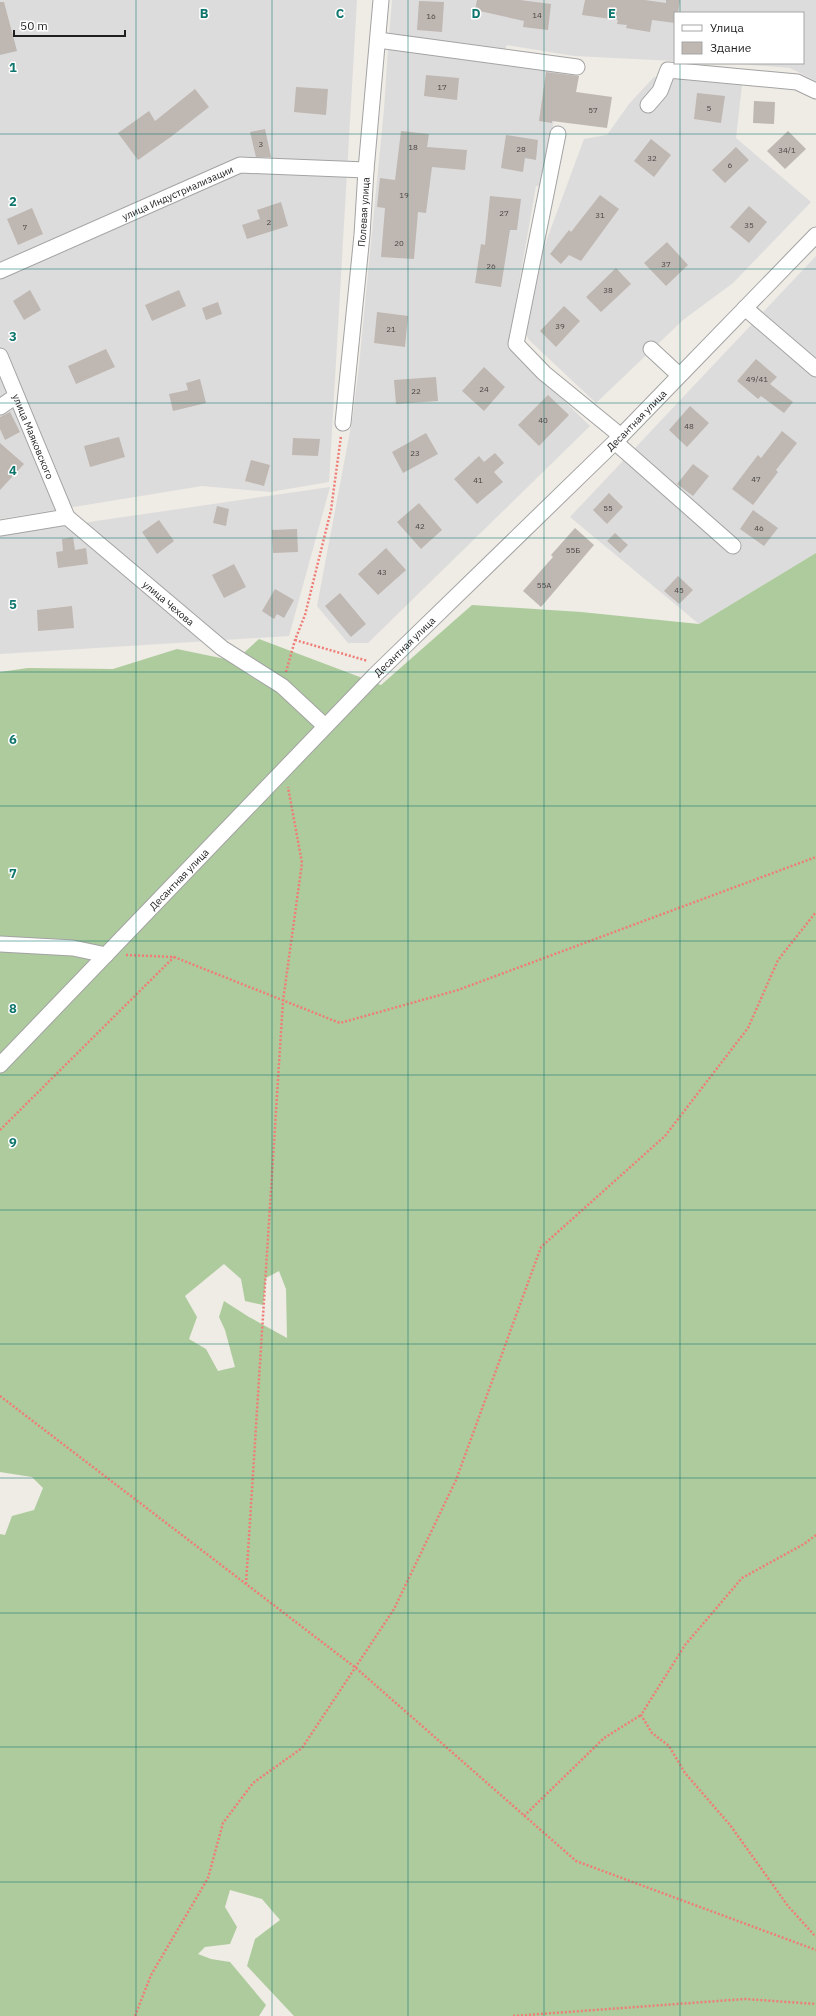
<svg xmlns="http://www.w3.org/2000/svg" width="816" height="2016" viewBox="0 0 816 2016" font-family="'IBM Plex Sans',sans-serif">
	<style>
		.residential { fill: #dddcdc }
		.forest { fill: #adcb9d; fill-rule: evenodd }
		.building { fill: #bfb7b2 }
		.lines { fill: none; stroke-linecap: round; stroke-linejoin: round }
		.minor-casing { stroke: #a3a3a3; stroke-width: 17 }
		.path { stroke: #ef7d76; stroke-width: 2.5; stroke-dasharray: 2 2; stroke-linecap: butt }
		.minor { stroke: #fff; stroke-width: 15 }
		.grid { fill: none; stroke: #0f766e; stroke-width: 1; stroke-opacity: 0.55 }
		.labels { text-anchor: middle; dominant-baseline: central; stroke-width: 3; stroke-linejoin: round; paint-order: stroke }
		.number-label { font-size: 8px; fill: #474544 }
		.street-label { font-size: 10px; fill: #1f1f1f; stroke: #fff }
		.grid-label { font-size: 13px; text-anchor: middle; font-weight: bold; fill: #0f766e; stroke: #fff; stroke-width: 3; stroke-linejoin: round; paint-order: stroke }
	</style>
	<rect width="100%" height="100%" fill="#efebe5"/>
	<path class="residential" d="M0,0h357l-28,482 -59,10 -68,-6 -202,33z
		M392,0h424v81l-26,-13 -63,-5h76v-50h-128v48l-101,-5 -67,-11 -2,4 -116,-12z
		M388,49l116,12 57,10 -17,116 -8,-1 -28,160 82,80 -222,217h-20l-31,-37 35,-185 7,-55 25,-257z
		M654,77l88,8 -6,53 75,64 -78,81 -50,37 -87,83 -67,-63 -4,-8 15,-74 44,-119 23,-4 22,-31z
		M816,256v297l-117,71 -129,-107z
		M330,487l-41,149 -289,18v-119z"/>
	<path class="forest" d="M816,553v1463h-522l-47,-50 8,-27 25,-19 -18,-21 -32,-9 -5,17 12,20 -7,17 -25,3 -7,7 13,5 19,3 36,43 -7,11h-259v-482l5,1 7,-19 22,-6 9,-22 -11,-11 -32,-5v-800l28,-4 85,1 64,-20 58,12 24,-22 122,46 91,-80 109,7 118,12zM224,1264l17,15 4,22 18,4 3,-27 13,-7 7,18 1,49 -38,-21 -25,-16 -5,16 6,13 10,37 -17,4 -12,-22 -17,-10 8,-22 -12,-21z"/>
	<path class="building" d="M477,0h43l31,4 -3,26 -25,-3 1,-6 -49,-11z
		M585,0h60l21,3v-3h14l-2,13h-3v10l-23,-3 -2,12 -24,-4 1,-3 -10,-1 1,-4 -36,-5z
		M419,1l25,1 -2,30 -25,-2z
		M0,2h4l13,49 -17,4z
		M546,72l33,4 -3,16 36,5 -5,31 -55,-7v2l-13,-2z
		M426,75l33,3 -2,22 -33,-4z
		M296,87l32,2 -2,26 -32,-3z
		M195,89l14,18 -37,29 -34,24 -20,-27 31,-22 6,10z
		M697,93l28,3 -4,27 -27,-4z
		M754,101l21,1 -1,22 -21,-1z
		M265,129l6,28h-15l-6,-25z
		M401,131l28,3 -2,13 40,3 -2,20 -33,-3 -6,46 -8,-1 -4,47 -33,-2 4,-49 -8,-1 3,-29 15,2z
		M788,131l18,18 -21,20 -18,-18z
		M506,135l32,5 -2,20 -11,-2 -2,14 -22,-4z
		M651,139l20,16 -17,22 -20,-16z
		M736,147l13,13 -24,23 -13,-13z
		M600,195l19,14 -38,52 -12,-6 -8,9 -11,-10 19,-24 2,2z
		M490,196l31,3 -4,31h-7l-9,57 -26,-4 6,-39 4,1z
		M281,202l7,24 -41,13 -5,-14 18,-6 -3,-9z
		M749,206l18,16 -18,21 -19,-16z
		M32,208l11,26 -25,11 -11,-26z
		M667,242l21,23 -22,21 -22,-23z
		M616,268l15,16 -30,28 -15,-15z
		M30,290l11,20 -17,10 -11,-19z
		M179,290l7,16 -34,15 -7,-16z
		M218,302l4,12 -16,6 -4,-12z
		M564,306l16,15 -24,26 -16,-16z
		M377,312l31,4 -3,31 -31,-4z
		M106,349l9,18 -39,17 -8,-18z
		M756,359l21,18 -7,7 23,18 -9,11 -23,-17 -3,3 -21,-18z
		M484,367l21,20 -21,24 -22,-20z
		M436,377l2,24 -42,3 -2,-24z
		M200,379l6,24 -33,8 -4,-17 19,-4 -2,-7z
		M548,395l21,20 -30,31 -21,-21z
		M690,406l19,17 -22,24 -18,-17z
		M10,412l10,20 -15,8 -5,-11v-12z
		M782,431l15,12 -21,27 2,2 -25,33 -21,-16 26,-34 3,3z
		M426,433l12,21 -35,19 -11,-21z
		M119,437l6,20 -35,10 -6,-21z
		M293,438l27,1 -2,17 -26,-1z
		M0,443l24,21 -24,26z
		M495,453l9,10 -10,9 9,10 -26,22 -23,-25 25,-23 5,6z
		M251,460l19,5 -6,21 -19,-5z
		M693,464l16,12 -16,20 -16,-12z
		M609,493l14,14 -16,17 -14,-14z
		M419,503l23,27 -21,19 -24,-27z
		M217,506l12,3 -3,17 -13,-3z
		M753,510l25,18 -14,18 -24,-17z
		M159,520l15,21 -17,13 -15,-22z
		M575,528l19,17 -53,62 -18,-16 30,-34 -2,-2z
		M297,529l1,23 -25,1 -1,-23z
		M615,533l13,12 -8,8 -13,-12z
		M73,537l2,13 11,-2 2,16 -30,4 -2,-16 7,-1 -1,-12z
		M386,548l20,22 -28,25 -20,-21z
		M234,564l12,23 -22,11 -12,-23z
		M678,576l15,14 -14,14 -15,-13z
		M275,589l19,11 -10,18 -7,-4 -3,5 -12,-8z
		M340,593l26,31 -15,13 -26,-31z
		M72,606l2,22 -36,3 -1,-21z"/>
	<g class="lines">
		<defs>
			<g id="minor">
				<path d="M378,40l199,27"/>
				<path d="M648,105l12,-14 8,-21 129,12 19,9"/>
				<path d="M558,134l-42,210 28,29 77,63"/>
				<path id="s1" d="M0,271l240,-106 126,5"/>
				<path d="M745,308l71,61"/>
				<path d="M651,349l28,26"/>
				<path id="s2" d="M0,356l67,161"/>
				<path d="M0,407l16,-11"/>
				<path id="s3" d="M343,423l19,-188 4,-65 15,-170"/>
				<path d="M615,442l118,104"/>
				<path id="s4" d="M0,528l67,-11 155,131 60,38 43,40"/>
				<path d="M0,944l73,4 33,7"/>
				<path id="s5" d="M0,1065l375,-390 246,-239 195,-201"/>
			</g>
		</defs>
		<use href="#minor" class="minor-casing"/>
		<path class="path" d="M295,640l73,21
			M286,672l9,-32 10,-25 26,-105 10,-74
			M126,955l48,2 166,66 118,-33 358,-133
			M0,1130l174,-173
			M0,1396l356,272 220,193 240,89
			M816,1535l-12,9 -62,34 -57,67 -44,70 11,18 17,13 16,27 45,52 58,81 28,31
			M246,1584l37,-583 19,-138 -14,-76
			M524,1816l80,-78 37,-23
			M135,2016l16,-41 57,-97 15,-55 30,-40 49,-35 92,-139 62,-129 85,-233 124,-111 83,-108 30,-68 38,-48
			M513,2016l232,-17 71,5"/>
		<use href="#minor" class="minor"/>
	</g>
	<path class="grid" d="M136,0v2016M272,0v2016M408,0v2016M544,0v2016M680,0v13M680,63v1953M0,134h816M0,269h816M0,403h816M0,538h816M0,672h816M0,806h816M0,941h816M0,1075h816M0,1210h816M0,1344h816M0,1478h816M0,1613h816M0,1747h816M0,1882h816"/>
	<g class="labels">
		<g class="number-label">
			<text x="537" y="15">14</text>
			<text x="431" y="16">16</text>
			<text x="442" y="87">17</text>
			<text x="709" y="108">5</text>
			<text x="593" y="110">57</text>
			<text x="261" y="144">3</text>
			<text x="413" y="147">18</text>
			<text x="521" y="149">28</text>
			<text x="787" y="150">34/1</text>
			<text x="652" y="158">32</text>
			<text x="730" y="165">6</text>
			<text x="404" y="195">19</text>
			<text x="504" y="213">27</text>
			<text x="600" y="215">31</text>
			<text x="269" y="222">2</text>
			<text x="749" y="225">35</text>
			<text x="25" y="227">7</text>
			<text x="399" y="243">20</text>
			<text x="666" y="264">37</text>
			<text x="491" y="266">26</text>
			<text x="608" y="290">38</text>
			<text x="560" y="326">39</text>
			<text x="391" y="329">21</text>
			<text x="757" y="379">49/41</text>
			<text x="484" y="389">24</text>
			<text x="416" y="391">22</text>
			<text x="543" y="420">40</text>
			<text x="689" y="426">48</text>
			<text x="415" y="453">23</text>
			<text x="756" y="479">47</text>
			<text x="478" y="480">41</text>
			<text x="608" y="508">55</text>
			<text x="420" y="526">42</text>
			<text x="759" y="528">46</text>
			<text x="573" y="550">55Б</text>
			<text x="382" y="572">43</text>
			<text x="544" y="585">55А</text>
			<text x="679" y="590">45</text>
		</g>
		<g class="street-label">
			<text stroke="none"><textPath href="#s1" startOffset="194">улица Индустриализации</textPath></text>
			<text stroke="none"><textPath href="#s3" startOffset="212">Полевая улица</textPath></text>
			<text stroke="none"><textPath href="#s5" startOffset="906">Десантная улица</textPath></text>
			<text stroke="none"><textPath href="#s2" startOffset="87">улица Маяковского</textPath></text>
			<text stroke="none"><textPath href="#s4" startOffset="201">улица Чехова</textPath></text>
			<text stroke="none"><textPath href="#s5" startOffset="582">Десантная улица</textPath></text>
			<text stroke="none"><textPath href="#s5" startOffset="258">Десантная улица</textPath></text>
		</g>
	</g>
	<g class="grid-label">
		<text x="204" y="18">B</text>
		<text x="340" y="18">C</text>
		<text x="476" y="18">D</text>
		<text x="612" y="18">E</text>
		<text x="13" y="72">1</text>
		<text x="13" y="206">2</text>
		<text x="13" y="341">3</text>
		<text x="13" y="475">4</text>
		<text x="13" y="609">5</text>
		<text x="13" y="744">6</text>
		<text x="13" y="878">7</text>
		<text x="13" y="1013">8</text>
		<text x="13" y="1147">9</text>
	</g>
	<rect x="674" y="12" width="130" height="52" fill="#ffffff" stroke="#a5a5a5"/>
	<rect x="682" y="25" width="20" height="6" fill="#ffffff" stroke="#a5a5a5"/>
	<text x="710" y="32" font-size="12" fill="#1f1f1f">Улица</text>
	<rect x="682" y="42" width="20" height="12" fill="#bfb7b2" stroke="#a5a5a5"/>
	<text x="710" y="52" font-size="12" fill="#1f1f1f">Здание</text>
	<path d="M14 30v6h111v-6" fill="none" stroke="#1f1f1f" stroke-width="2"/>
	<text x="20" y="30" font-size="12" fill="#1f1f1f" stroke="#ffffff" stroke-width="3" paint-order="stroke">50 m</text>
</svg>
